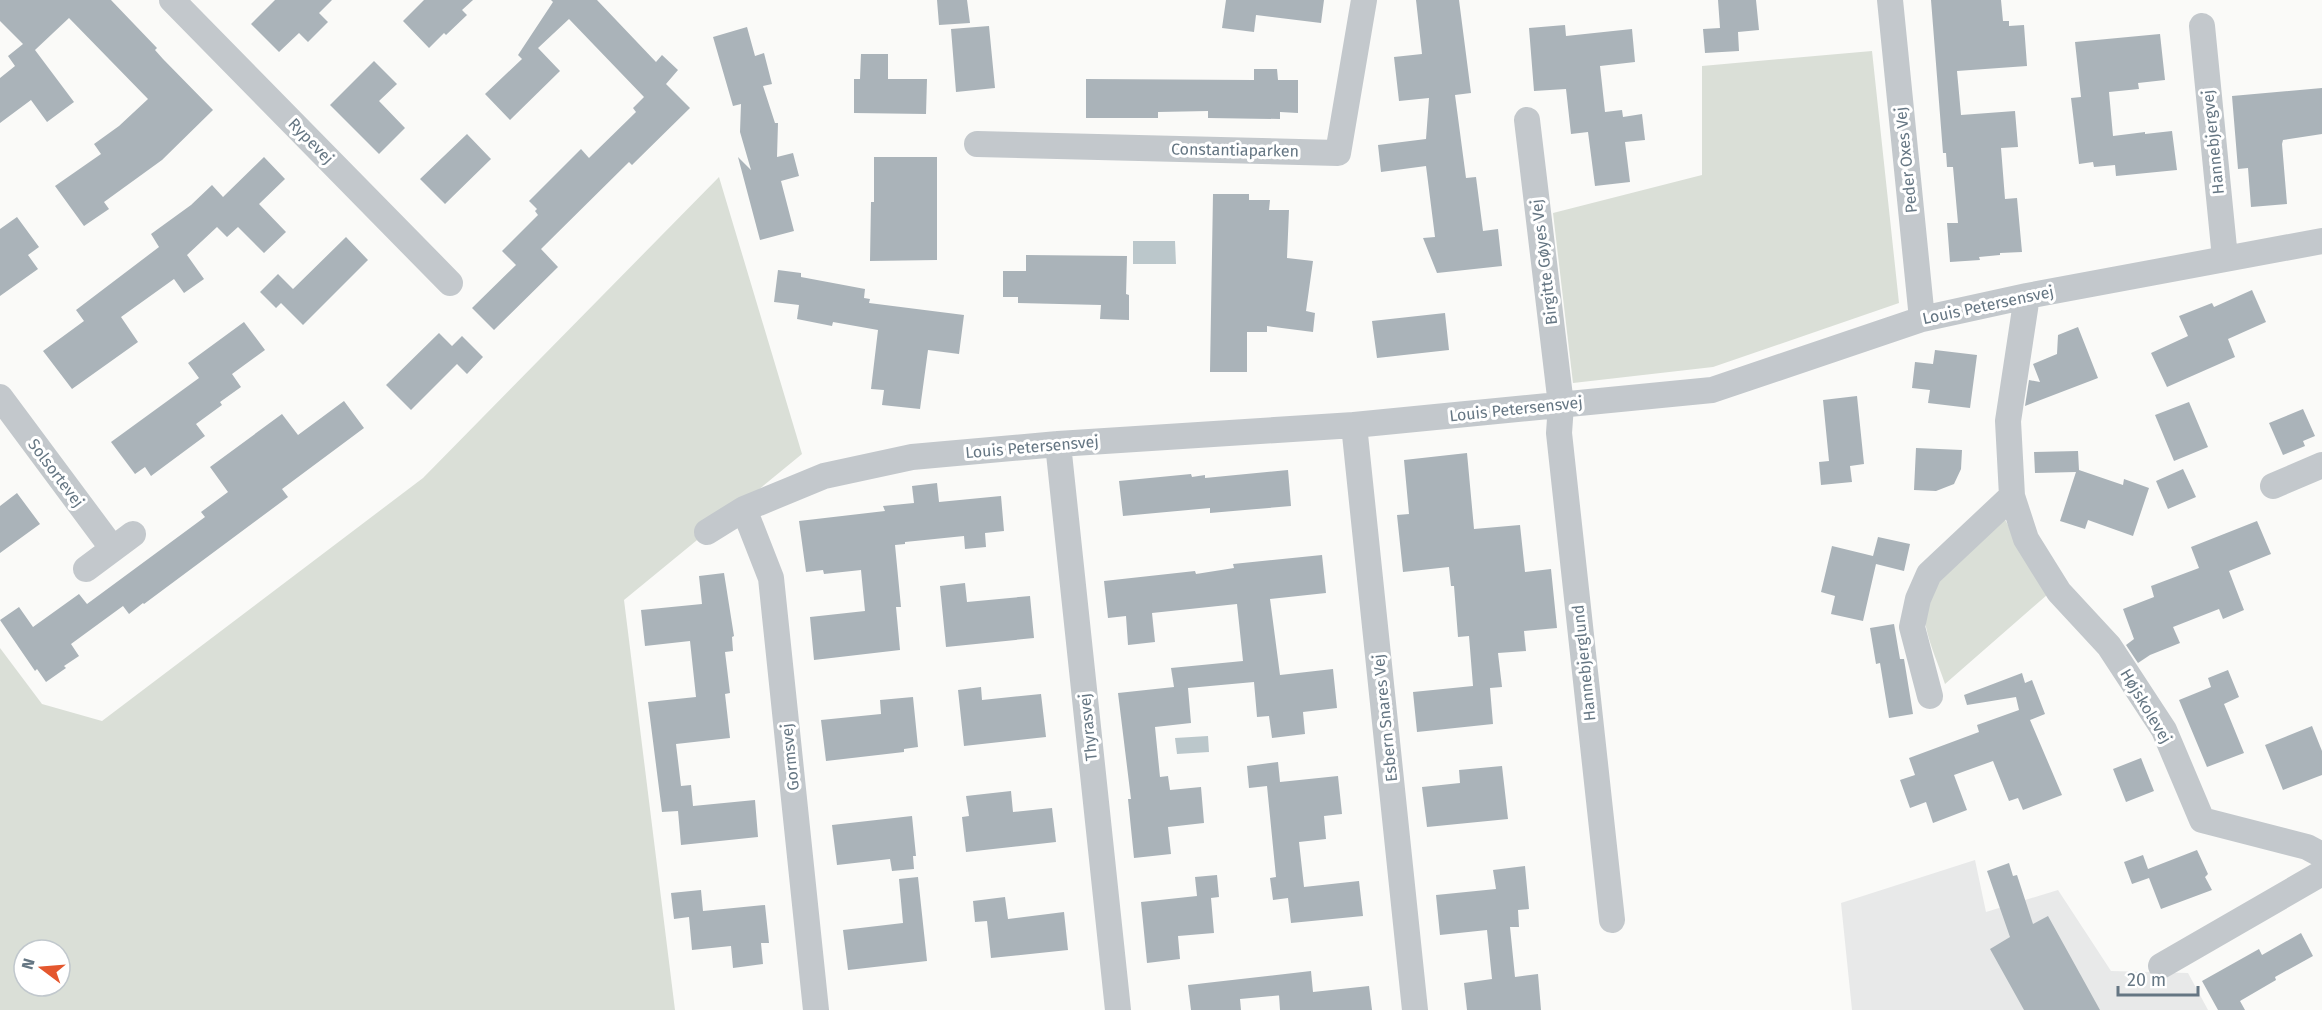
<svg xmlns="http://www.w3.org/2000/svg" width="2322" height="1010" viewBox="0 0 2322 1010" font-family="'Fira Sans',sans-serif">
	<style>
		.built { fill: #e8e9e9 }
		.green { fill: #dadfd7; fill-rule: evenodd }
		.water { fill: #bbc7cb }
		.building { fill: #aab3b9 }
		.lines { fill: none; stroke-linecap: round; stroke-linejoin: round }
		.minor { stroke: #c3c8cc; stroke-width: 26 }
		.labels { text-anchor: middle; dominant-baseline: central; stroke-width: 6; stroke-linejoin: round; paint-order: stroke }
		.street-label { font-size: 16px; fill: #657683; stroke: #fff }
	</style>
	<rect width="100%" height="100%" fill="#fafaf8"/>
	<path class="built" d="M1975,860l11,52 72,-22 53,81 77,2 20,37h-356l-11,-107z"/>
	<path class="green" d="M1872,51l27,252 -186,64 -140,16 -20,-170 149,-38v-109z
		M719,177l83,277 -178,146 51,410h-675v-362l42,56 60,17 321,-243zM24,950h36v36h-36z
		M2003,516l44,79 -102,89c-6,-18 -15,-38 -19,-57 -9,-42 51,-85 77,-111z"/>
	<path class="water" d="M1133,241h42l1,23h-43z
		M1208,736l1,16 -32,2 -2,-16z"/>
	<path class="building" d="M0,0h111l46,48 -2,2 8,9 50,51 -51,50 -58,42 5,7 -25,17 -29,-40 46,-32 -7,-10 25,-18 29,-27 -79,-81 -34,32 39,52 -27,20 -16,-22 -31,23v-45l15,-12 -7,-10 15,-12 -23,-23z
		M275,0h57l-13,13 9,9 -20,20 -9,-9 -20,19 -28,-28z
		M424,0h49l-11,10 5,5 -21,20 -2,-2 -15,15 -26,-27z
		M551,0h46l59,62 6,-7 16,15 -12,14 24,24 -58,57 -3,-3 -88,87 17,18 -64,63 -22,-22 44,-43 -14,-14 36,-36 -3,-4 2,-2 -8,-8 52,-52 8,9 2,-2 45,-44 -3,-4 11,-11 -75,-78 -31,29 22,23 -50,49 -25,-26 37,-35 -4,-4 35,-53z
		M937,0h30l3,23 -31,2z
		M1226,0h98l-3,23 -65,-8 -2,17 -32,-4z
		M1416,0h43l12,93 -16,2 11,83 10,-1 7,54 15,-2 4,37 -65,7 -14,-35 12,-1 -9,-71 -45,6 -3,-27 48,-6 3,-41 -30,3 -5,-44 28,-3z
		M1718,0h38l3,30 -21,2 1,19 -34,2 -2,-24 17,-1z
		M1931,0h70l2,21h6v5l15,-1 3,41 -70,5 4,44 54,-4 3,36 -17,1 4,51 12,-1 5,54 -22,1v2l-21,2 1,3 -30,2 -3,-39h11l-5,-56h-6l-1,-14h-3z
		M1565,25l1,11 66,-7 3,33 -35,4 5,46 17,-2 1,7 19,-3 3,26 -20,2 5,40 -35,4 -7,-54 -17,2 -5,-45 -32,2 -5,-63z
		M989,26l6,62 -39,4 -5,-63z
		M747,27l8,29 9,-3 8,31 -9,2 12,37h3l-1,34 16,-4 6,23 -18,5 13,50 -34,9 -22,-83 13,13 -11,-38 1,-28 -8,2 -20,-69z
		M2160,34l5,46 -27,3 1,6 -30,3 4,44 32,-4v2l27,-3 5,39 -61,6 -1,-11 -21,2 -1,-5 -14,2 -8,-66 10,-1 -6,-55z
		M861,54h27v25h39l-1,35 -72,-1v-34h6z
		M374,61l23,23 -18,17 26,27 -26,26 -49,-49z
		M1254,69h23l1,11h20v33l-18,-1v7l-72,-1v-7l-50,1v6h-72v-39l168,1z
		M2322,88v46l-39,6 -1,4 5,60 -36,3 -3,-39 -10,1 -6,-73z
		M467,134l24,25 -46,45 -25,-25z
		M264,157l21,22 -26,25 27,28 -22,21 -26,-26 -11,10 -10,-10 -30,28 17,24 -20,14 -10,-14 -53,38 17,25 -66,47 -29,-38 41,-30 -8,-11 83,-63 -8,-13 40,-29 21,-20 11,12z
		M874,157h63v103l-67,1 1,-59h3z
		M1213,194h36v6h21l-1,10h20l-2,48 26,3 -7,50 9,2 -2,19 -46,-6v6h-20v40h-37z
		M17,217l22,30 -11,8 10,14 -38,27v-67z
		M346,237l22,23 -65,65 -22,-22 -5,5 -16,-16 18,-18 15,15z
		M1026,255l101,1 -1,38 3,1v25l-29,-1 1,-14 -83,-2v-6h-15v-26h23z
		M778,270l23,3v4l64,12 -1,9 6,1 -1,4 95,12 -5,39 -31,-4 -8,59 -38,-4 2,-15 -13,-1 7,-59 -45,-8 -1,4 -35,-7 2,-14 -25,-3z
		M2252,290l14,32 -38,17 7,18 -68,30 -16,-34 37,-17 -9,-20 33,-13 2,4z
		M1445,313l4,37 -72,8 -5,-37z
		M244,322l21,28 -33,24 9,13 -21,15 2,3 -26,19 9,12 -54,40 -6,-9 -10,7 -24,-32 88,-64 -11,-15z
		M2078,327l20,51 -73,28 4,-26 11,2 -7,-18 24,-10 1,-19z
		M439,333l13,13 10,-10 21,21 -16,17 -10,-10 -46,46 -25,-25z
		M1935,350l42,5 -7,53 -42,-5 2,-13 -18,-2 3,-26 18,2z
		M1857,396l7,68 -14,2 2,16 -31,3 -2,-23 10,-1 -6,-61z
		M344,401l20,27 -82,61 6,8 -144,107 -1,-1 -14,11 -6,-8 -52,38 8,12 -15,10 2,2 -20,14 -9,-13 -2,2 -35,-51 19,-13 14,20 46,-33 8,10 118,-87 -4,-5 27,-20 -18,-25 72,-53 16,21z
		M2189,402l19,45 -34,14 -19,-46z
		M2303,409l12,27 -12,5 2,5 -22,9 -14,-32z
		M1916,448l46,2 -1,19 -7,15 -18,7 -22,-1z
		M2078,451l1,19 44,15 1,-6 25,9 -16,48 -45,-16 -3,9 -25,-8 16,-49 -41,1 -1,-21z
		M1467,453l7,76 46,-4 5,47 26,-3 6,59 -33,3 2,20 -28,2 4,34 -12,1 3,36 -76,8 -4,-40 60,-6 -4,-50 -11,1 -4,-51h-3l-2,-19 -46,5 -6,-57 12,-1 -5,-54z
		M2183,469l13,28 -28,12 -12,-28z
		M1288,470l3,36 -81,7v-5l-87,8 -4,-35 72,-7 1,3 13,-2v3z
		M937,483l2,19 62,-6 3,35 -19,2 1,14 -21,2 -1,-13 -59,6v2l-10,1 6,62h-5l4,43 -86,10 -4,-43 55,-6 -4,-41 -37,4 -1,-4 -17,2 -7,-51 86,-10 -2,-5 31,-3 -2,-17z
		M17,493l23,31 -40,29v-47z
		M2257,521l14,33 -42,17 15,39 -21,9 -4,-10 -46,18 7,16 -30,12 -12,8 -12,-18 8,-6 -11,-30 31,-12 -3,-11 48,-18 -8,-21z
		M1878,537l32,7 -6,27 -28,-7 -13,57 -32,-7 4,-18 -14,-4 11,-46 41,10z
		M1322,555l4,38 -56,6 10,76 53,-6 4,39 -34,4 2,22 -33,4 -3,-22 -12,1 -3,-35 -66,6 3,35 -36,4 5,50 8,-1 2,14 31,-3 3,36 -36,4 3,27 -37,4 -6,-59h3l-13,-106 56,-6 -3,-19 72,-7 -6,-57 -85,9 3,29 -27,3 -2,-29 -18,2 -4,-37 91,-10 1,3 38,-6 -1,-4z
		M724,573l10,63 -2,1 1,14 -8,1 5,41 -5,1 5,44 -54,6 5,42 10,-1 2,21 62,-6 3,37 -77,8 -3,-34 -16,1 -14,-110 48,-5 -6,-56 -45,5 -4,-36 61,-6 -3,-28z
		M965,583l2,19 63,-6 4,42 -88,9 -6,-61z
		M1894,624l6,35h4l9,55 -24,4 -9,-55 -4,1 -6,-36z
		M2228,670l11,27 -15,7 20,49 -37,14 -28,-67 32,-13 -3,-9z
		M2022,673l3,10 7,-3 13,34 -15,6 32,75 -39,15 -5,-12 -9,3 -16,-40 -39,14 13,35 -34,13 -7,-21 -16,6 -10,-28 15,-5 -6,-17 70,-26 -2,-7 42,-15 -3,-13 -49,8 -3,-10z
		M981,687l1,13 59,-6 5,43 -82,9 -6,-56z
		M913,697l5,50 -14,2v3l-78,9 -5,-41 60,-6 -1,-14z
		M2312,726l10,25v24l-39,15 -18,-45z
		M2141,758l13,33 -28,11 -13,-33z
		M1278,762l2,20 58,-6 4,38 -18,2 2,23 -27,3 5,45 55,-6 4,35 -72,7 -3,-25 -15,2 -3,-22 6,-1 -9,-91 -18,2 -2,-22z
		M1502,766l6,53 -81,8 -5,-40 38,-4 -1,-13z
		M1011,791l2,21 39,-4 4,34 -90,10 -4,-35 7,-1 -3,-20z
		M912,816l4,40h-3l1,13 -22,2 -2,-12 -53,6 -5,-40z
		M2197,850l11,24 -3,3 7,13 -51,19 -12,-31 -17,6 -8,-22 19,-7 5,14z
		M2009,863l4,13 4,-1 16,49 15,-8 52,94h-76l-34,-61 20,-12 -23,-66z
		M1525,866l4,43 -11,1 1,17h-9l5,50 23,-3 3,36h-74l-3,-27 28,-4 -5,-49 -47,5 -4,-40 60,-6 -3,-19z
		M1217,875l2,22 -8,1 3,35 -36,3 2,23 -33,4 -6,-61 56,-6 -2,-19z
		M918,877l9,84 -79,9 -5,-40 60,-7 -4,-44z
		M701,890l2,21 62,-6 4,38h-8l2,21 -30,4 -2,-22 -39,4 -3,-33 -15,2 -3,-26z
		M1005,897l3,22 56,-7 4,38 -77,8 -4,-37 -12,1 -2,-21z
		M2301,933l12,23 -38,21 1,3 -36,21 5,9h-27l-16,-29 57,-32 3,6z
		M1311,971l2,21 56,-6 3,24h-92l-1,-15 14,-1 -53,5 1,11h-50l-3,-25z"/>
	<g class="lines">
		<path class="minor" d="M172,0l278,283
			M1890,0l32,319
			M2202,26l23,232
			M1527,120l34,285 -2,28 53,487
			M977,144l361,9 26,-153
			M2027,296l-19,125 4,75 14,43 33,53 50,54 55,84 38,90 105,27 15,8
			M0,397l113,152
			M1354,425l61,585
			M1058,444l60,566
			M2273,486l49,-21
			M744,509l27,69 45,432
			M707,532l37,-23 80,-33 88,-19 146,-13 296,-19 358,-35 210,-71 105,-23 295,-55
			M86,569l47,-35
			M1930,696l-18,-69 6,-28 11,-25 83,-78
			M2161,966l161,-93"/>
	</g>
	<g class="labels">
		<g class="street-label">
			<text transform="translate(311 141) rotate(46)">Rypevej</text>
			<text transform="translate(2213 142) rotate(-96)">Hannebjergvej</text>
			<text transform="translate(1235 150) rotate(1)">Constantiaparken</text>
			<text transform="translate(1906 160) rotate(-96)">Peder Oxes Vej</text>
			<text transform="translate(1544 262) rotate(-97)">Birgitte Gøyes Vej</text>
			<text transform="translate(1988 305) rotate(-12)">Louis Petersensvej</text>
			<text transform="translate(1516 409) rotate(-6)">Louis Petersensvej</text>
			<text transform="translate(1032 447) rotate(-5)">Louis Petersensvej</text>
			<text transform="translate(56 473) rotate(53)">Solsortevej</text>
			<text transform="translate(1584 663) rotate(-96)">Hannebjerglund</text>
			<text transform="translate(2146 706) rotate(59)">Højskolevej</text>
			<text transform="translate(1385 718) rotate(-96)">Esbern Snares Vej</text>
			<text transform="translate(1088 727) rotate(-96)">Thyrasvej</text>
			<text transform="translate(790 757) rotate(-96)">Gormsvej</text>
		</g>
	</g>
	<g transform="translate(42 968) rotate(286)"><circle r="28" fill="#ffffff" stroke="#c1c8cd" stroke-width="1.5"/>
	<path d="M0-4.5L10 22L0 15L-10 22Z" fill="#e4572e"/>
	<text y="-9" font-size="16" font-weight="bold" text-anchor="middle" fill="#657683">N</text>
	</g>
	<path d="M2118 986v9h80v-9" fill="none" stroke="#657683" stroke-width="3"/>
	<text x="2127" y="986" font-size="18" fill="#657683" stroke="#ffffff" stroke-width="4.5" paint-order="stroke">20 m</text>
</svg>
